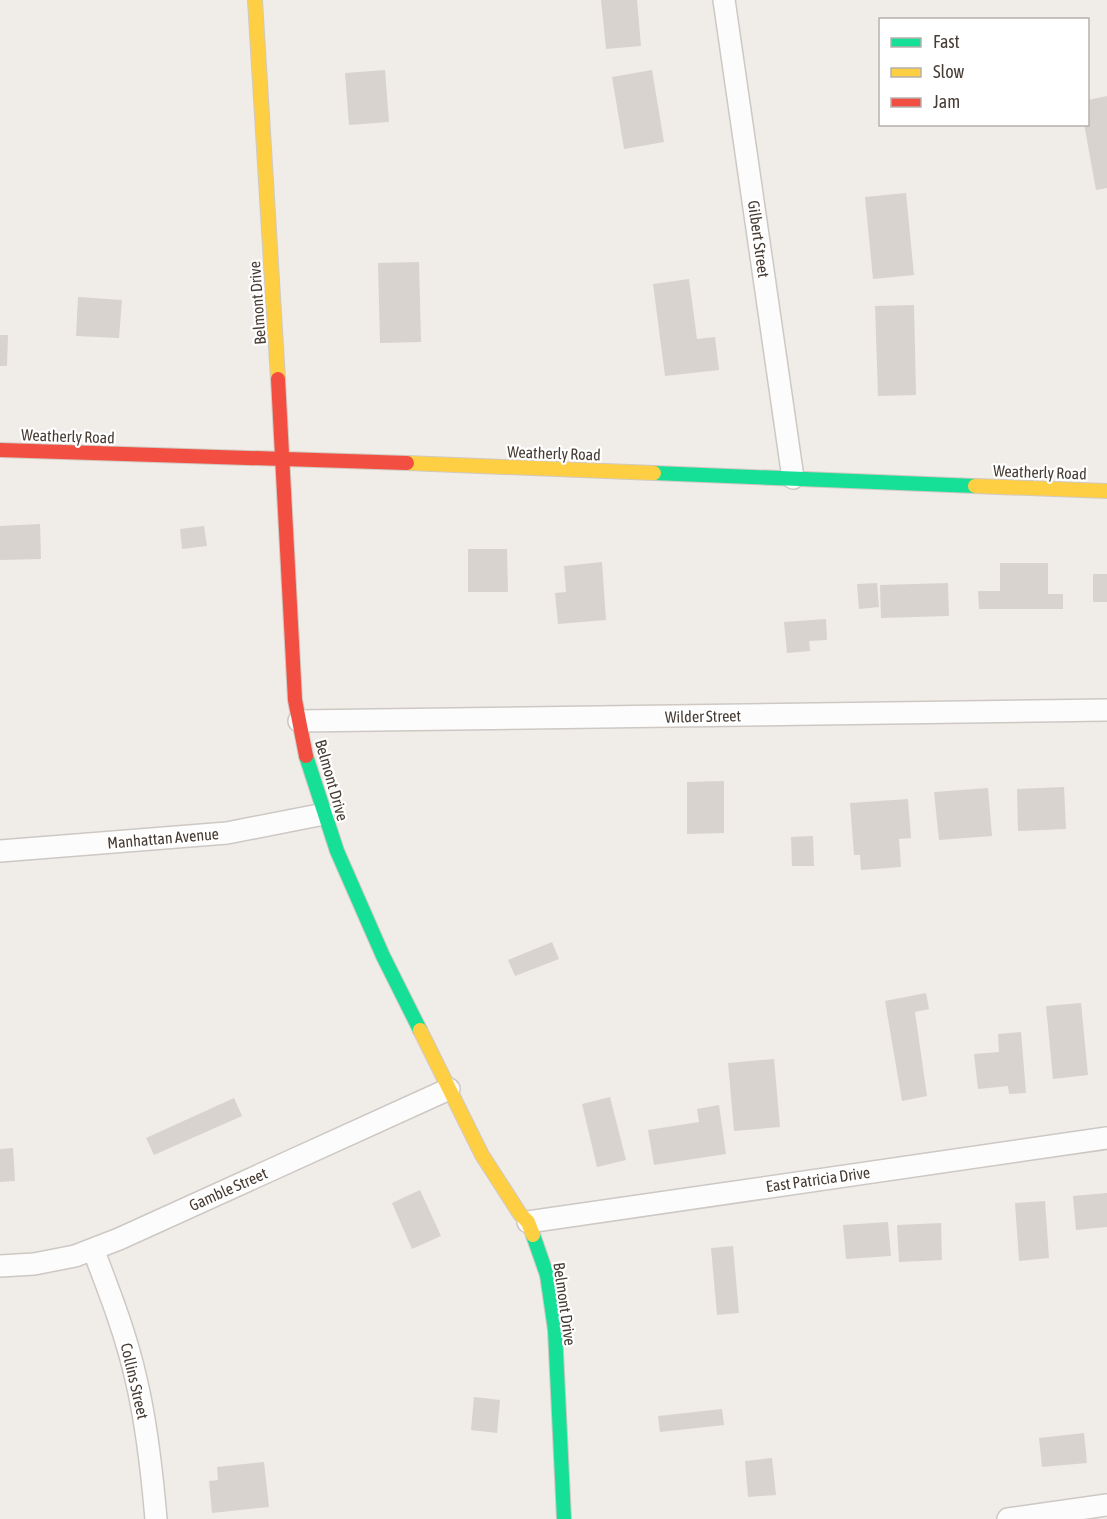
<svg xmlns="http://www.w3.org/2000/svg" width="1107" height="1519" viewBox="0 0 1107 1519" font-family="'Asap Condensed',sans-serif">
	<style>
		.building { fill: #d8d3cf }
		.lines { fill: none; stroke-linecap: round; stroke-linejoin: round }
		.street-casing { stroke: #cdc8c4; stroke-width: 24 }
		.fast-casing { stroke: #d1c9c0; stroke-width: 16 }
		.slow-casing { stroke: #d1c9c0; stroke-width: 16 }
		.jam-casing { stroke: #d1c9c0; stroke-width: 16 }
		.street { stroke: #fdfcfc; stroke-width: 21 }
		.fast { stroke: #16e098; stroke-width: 14 }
		.slow { stroke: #ffcf43; stroke-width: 14 }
		.jam { stroke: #f24e42; stroke-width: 14 }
		.labels { text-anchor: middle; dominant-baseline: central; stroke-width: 4.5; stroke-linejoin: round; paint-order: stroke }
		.street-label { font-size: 16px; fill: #473c34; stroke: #fff }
	</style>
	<rect width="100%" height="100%" fill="#f0ece8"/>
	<path class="building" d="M601,0h36l4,46 -35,3z
		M385,70l4,52 -40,3 -4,-52z
		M652,70l12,72 -40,7 -12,-72z
		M1107,96v92l-11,2 -12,-66h4v-24z
		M906,193l8,82 -41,4 -8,-82z
		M419,262l2,80 -41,1 -2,-80z
		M689,279l8,60 18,-2 4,33 -54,6 -12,-92z
		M78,297l44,3 -3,38 -43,-2z
		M914,305l2,90 -38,1 -3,-90z
		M0,335h8l-1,31h-7z
		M40,524l1,35 -41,1v-34z
		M204,526l3,20 -25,3 -2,-20z
		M468,549h39l1,43h-40z
		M602,562l4,58 -48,4 -3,-31 11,-1 -2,-26z
		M1000,563h48v31h15v15h-84l-1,-18h22z
		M1093,574h14v28h-14z
		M877,583l2,24 -20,2 -2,-25z
		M948,583l1,33 -68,2 -1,-33z
		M826,619l1,21 -18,1 1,10 -23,2 -3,-31z
		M724,781v52l-37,1v-52z
		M1064,787l2,42 -48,2 -1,-42z
		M988,788l4,48 -53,4 -5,-48z
		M908,799l3,39 -12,1 2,28 -40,3 -1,-15h-6l-4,-52z
		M813,836l1,30h-22l-1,-29z
		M552,942l7,17 -44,17 -7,-16z
		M926,993l3,16 -14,3 12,84 -25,5 -17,-100z
		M1081,1003l7,72 -35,4 -7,-73z
		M1021,1032l5,61 -17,1 -1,-8 -30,3 -4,-35 25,-2 -1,-18z
		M774,1059l6,68 -46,4 -6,-68z
		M610,1097l16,63 -29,7 -15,-63z
		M234,1098l8,18 -88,39 -8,-17z
		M719,1105l7,49 -72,11 -6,-35 51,-8 -2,-13z
		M13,1148l2,33 -15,1v-33z
		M420,1190l21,46 -29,13 -20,-46z
		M1107,1193v34l-31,3 -3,-34z
		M1045,1201l4,57 -30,3 -4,-58z
		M888,1222l3,34 -45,3 -3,-34z
		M941,1223l1,37 -43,2 -2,-37z
		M733,1246l6,67 -22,2 -6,-67z
		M474,1397l26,3 -3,33 -26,-3z
		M722,1409l2,16 -64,7 -2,-16z
		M1084,1433l3,30 -45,4 -3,-29z
		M772,1458l4,37 -28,2 -3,-36z
		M264,1462l5,45 -57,6 -3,-32 9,-1 -1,-13z"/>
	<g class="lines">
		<defs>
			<path id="street" d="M724,0l69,478
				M299,721l808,-11
				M0,851l227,-18 97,-19
				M528,1222l579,-84
				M93,1249c16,42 33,85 43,130 11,46 16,93 20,140
				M0,1266l34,-2 41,-8 44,-17 330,-150
				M1008,1519l99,-14"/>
			<path id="fast" d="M654,473l321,13
				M306,756l31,95 46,105 37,74
				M533,1235l14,40 8,55 9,189"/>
			<path id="slow" d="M255,0l23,379
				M407,463l247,10
				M975,486l132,5
				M420,1030l62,125 38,59 8,8 5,13"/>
			<path id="jam" d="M278,379l17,321 11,56
				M0,450l407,13"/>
		</defs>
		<use href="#street" class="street-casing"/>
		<use href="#fast" class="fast-casing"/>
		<use href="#slow" class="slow-casing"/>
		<use href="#jam" class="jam-casing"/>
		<use href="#street" class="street"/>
		<use href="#fast" class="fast"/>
		<use href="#slow" class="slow"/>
		<use href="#jam" class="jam"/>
	</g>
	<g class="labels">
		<g class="street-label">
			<text transform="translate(759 239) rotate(82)">Gilbert Street</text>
			<text transform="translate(257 303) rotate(-94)">Belmont Drive</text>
			<text transform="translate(68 436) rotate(2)">Weatherly Road</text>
			<text transform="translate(554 453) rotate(2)">Weatherly Road</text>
			<text transform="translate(1040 472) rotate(2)">Weatherly Road</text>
			<text transform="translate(703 716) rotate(-1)">Wilder Street</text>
			<text transform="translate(332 780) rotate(74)">Belmont Drive</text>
			<text transform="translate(163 838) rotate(-5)">Manhattan Avenue</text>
			<text transform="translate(818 1179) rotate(-8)">East Patricia Drive</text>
			<text transform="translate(228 1189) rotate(-24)">Gamble Street</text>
			<text transform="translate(565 1304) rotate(82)">Belmont Drive</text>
			<text transform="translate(135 1381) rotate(77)">Collins Street</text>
		</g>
	</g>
	<rect x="879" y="18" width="210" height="108" fill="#ffffff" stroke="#b5b1ae" stroke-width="1.5"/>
	<rect x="891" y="38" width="30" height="9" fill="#16e098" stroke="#b5b1ae" stroke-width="1.5"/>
	<text x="933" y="48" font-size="18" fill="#473c34">Fast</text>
	<rect x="891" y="68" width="30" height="9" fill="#ffcf43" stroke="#b5b1ae" stroke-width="1.5"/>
	<text x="933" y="78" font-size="18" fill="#473c34">Slow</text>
	<rect x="891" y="98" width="30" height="9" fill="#f24e42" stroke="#b5b1ae" stroke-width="1.5"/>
	<text x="933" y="108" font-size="18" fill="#473c34">Jam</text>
</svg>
